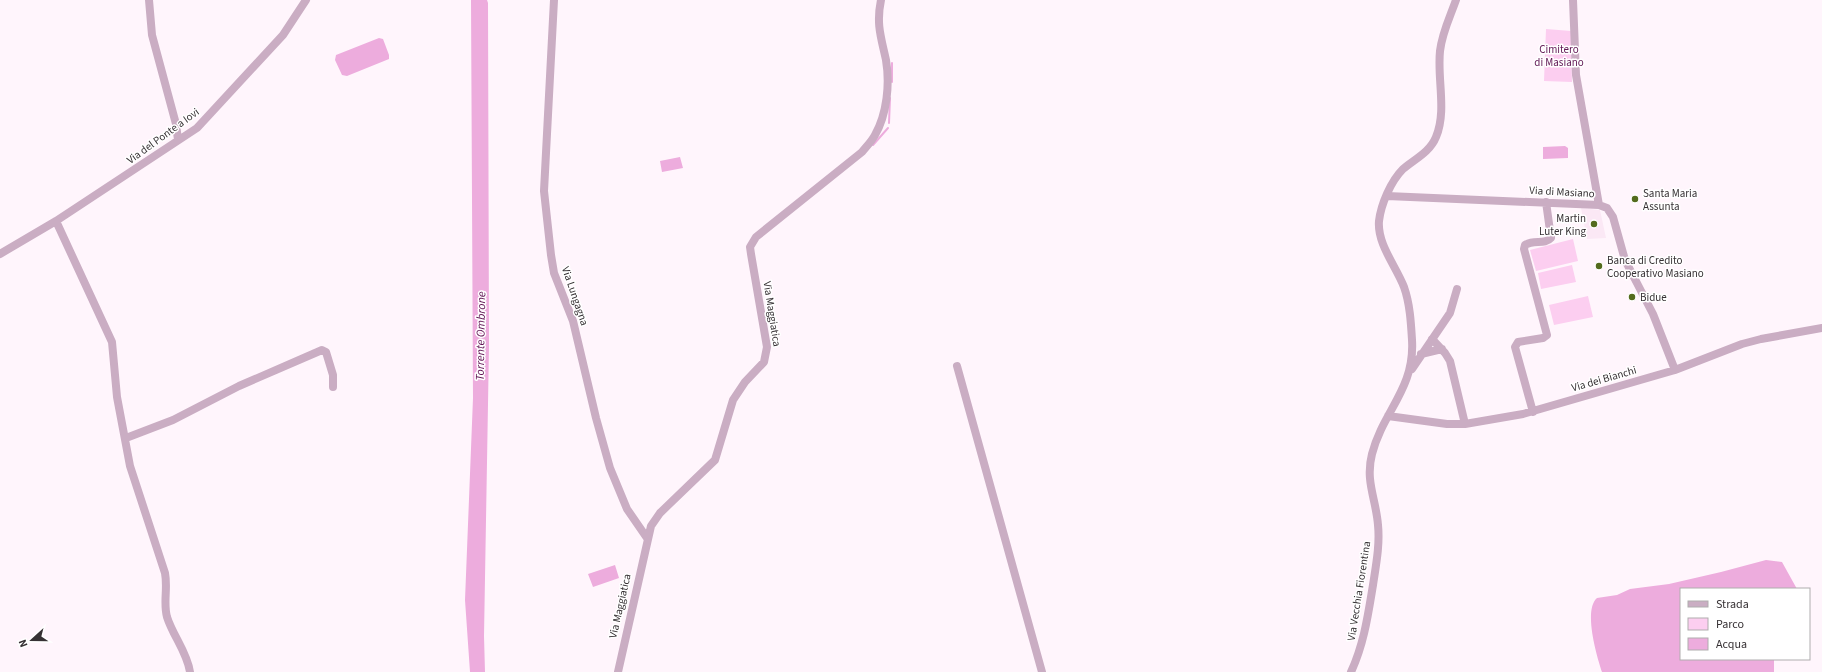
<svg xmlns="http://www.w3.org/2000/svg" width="1822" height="672" viewBox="0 0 1822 672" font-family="'Source Sans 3',sans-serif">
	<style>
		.built { fill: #fbe8f5 }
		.green { fill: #fccef0 }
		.water { fill: #edacdd }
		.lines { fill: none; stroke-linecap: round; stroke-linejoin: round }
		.stream { stroke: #edacdd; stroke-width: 2 }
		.minor { stroke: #caadc3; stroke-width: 8 }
		.poi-dot { fill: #536b1d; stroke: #fff; stroke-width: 1.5 }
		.labels { text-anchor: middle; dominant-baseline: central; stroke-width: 3; stroke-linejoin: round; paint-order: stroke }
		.park-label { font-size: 11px; fill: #601654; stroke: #fff }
		.street-label { font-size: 11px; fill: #363134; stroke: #fff }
		.poi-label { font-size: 11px; fill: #363134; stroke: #fff; text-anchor: start }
		.water-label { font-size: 12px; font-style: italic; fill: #5f1453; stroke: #fff }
	</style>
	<rect width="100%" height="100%" fill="#fff5fc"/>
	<path class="built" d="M1581,208l19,2 6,28 -19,1z"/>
	<path class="green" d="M1546,29l25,2 1,51 -28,-1z
		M1573,239l5,22 -42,10 -6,-21z
		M1572,265l4,17 -35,7 -3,-16z
		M1588,296l5,21 -39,8 -5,-20z"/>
	<path class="water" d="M471,0h16l1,3 1,343 -5,290 1,36h-15l-5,-72 8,-202z
		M379,38l4,1 6,16v4l-42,17 -5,-1 -7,-15 1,-5z
		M1565,146l3,2v10l-25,1v-12z
		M680,157l3,11 -21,4 -2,-11z
		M1766,560l16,2 15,27h-116v70h93v13h-172c-5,-15 -19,-62 -5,-74l20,-3 13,-6 39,-5 52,-12z
		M615,565l4,13 -26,9 -5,-13z"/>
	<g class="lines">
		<path class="stream" d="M892,63v19
			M889,123l1,-25
			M873,145l15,-17"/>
		<path class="minor" d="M149,0l3,35 24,89 2,16
			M554,0l-10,191 7,64 3,18 19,48 23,97 14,50 17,41 20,29
			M1573,0l3,75 23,130
			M1387,196l212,9 8,3 6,9 12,43 28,54 22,56
			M56,221l56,121 5,55 13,69 35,107c3,16 -2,29 2,44 6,19 20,35 23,55
			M0,254l56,-33 141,-93 86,-93 23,-35
			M1432,339l13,14 5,8 15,63
			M1421,354l21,-5
			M957,366l85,306
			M1412,369l38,-56 7,-24
			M1533,412l-18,-65 3,-5 25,-4 4,-3 -23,-86 1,-4c8,-6 20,0 26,-7l-5,-36
			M1388,416l59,8h18l58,-10 152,-44 67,-26 19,-5 61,-11
			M126,438l47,-18 66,-34 83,-36 4,2 7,23v12
			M618,672l33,-146 9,-13 55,-53 18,-60 12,-18 19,-20 3,-15 -16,-93 -1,-7 6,-10 106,-85c4,-5 10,-11 13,-17 12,-21 15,-51 11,-75 -5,-23 -10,-36 -5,-60
			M1351,672c13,-28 17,-57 22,-87 3,-20 7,-40 5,-60 -2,-26 -13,-44 -6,-71 11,-43 43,-65 40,-114 -1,-17 -2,-36 -8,-53 -8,-21 -27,-43 -25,-66 2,-17 12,-40 24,-52 12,-10 27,-17 33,-32 11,-26 1,-58 4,-86 2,-18 10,-34 16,-51"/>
	</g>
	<g class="poi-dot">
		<circle cx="1635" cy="199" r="4"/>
		<circle cx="1594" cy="224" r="4"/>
		<circle cx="1599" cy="266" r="4"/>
		<circle cx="1632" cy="297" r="4"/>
	</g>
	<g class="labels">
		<g class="park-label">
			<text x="1559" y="49">Cimitero<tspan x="1559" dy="13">di Masiano</tspan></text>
		</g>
		<g class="street-label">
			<text transform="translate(163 136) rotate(-36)">Via del Ponte a Iovi</text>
			<text transform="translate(1562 192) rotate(3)">Via di Masiano</text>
			<text transform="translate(575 296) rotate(71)">Via Lungagna</text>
			<text transform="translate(772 314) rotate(81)">Via Maggiatica</text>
			<text transform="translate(1604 379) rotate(-16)">Via dei Bianchi</text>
			<text transform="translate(1359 591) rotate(-81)">Via Vecchia Fiorentina</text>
			<text transform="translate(620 606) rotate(-77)">Via Maggiatica</text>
		</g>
		<g class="poi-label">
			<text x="1643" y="193">Santa Maria<tspan x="1643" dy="13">Assunta</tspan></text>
			<text x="1586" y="218" text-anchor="end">Martin<tspan x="1586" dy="13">Luter King</tspan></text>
			<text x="1607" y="260">Banca di Credito<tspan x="1607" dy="13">Cooperativo Masiano</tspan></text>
			<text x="1640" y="297">Bidue</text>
		</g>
		<g class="water-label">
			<text transform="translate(481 336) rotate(-89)">Torrente Ombrone</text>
		</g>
	</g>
	<rect x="1680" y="588" width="130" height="72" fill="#ffffff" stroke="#afadae"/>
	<rect x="1688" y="601" width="20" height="6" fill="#caadc3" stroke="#afadae"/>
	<text x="1716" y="608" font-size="12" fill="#363134">Strada</text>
	<rect x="1688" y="618" width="20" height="12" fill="#fccef0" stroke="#afadae"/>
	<text x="1716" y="628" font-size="12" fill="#363134">Parco</text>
	<rect x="1688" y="638" width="20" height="12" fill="#edacdd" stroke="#afadae"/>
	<text x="1716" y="648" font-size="12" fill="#363134">Acqua</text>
	<g transform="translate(32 640) rotate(249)" stroke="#ffffff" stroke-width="3" paint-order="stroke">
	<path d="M0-3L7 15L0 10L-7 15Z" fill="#363134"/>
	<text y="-6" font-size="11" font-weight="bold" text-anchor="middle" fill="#363134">N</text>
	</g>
</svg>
